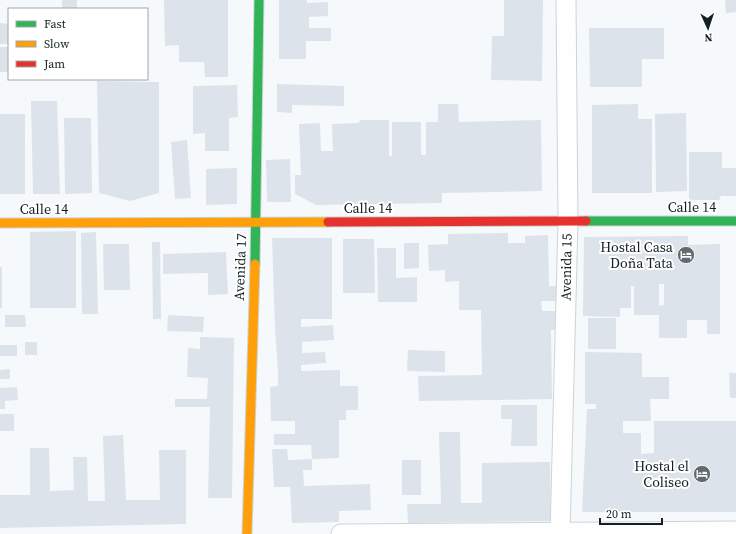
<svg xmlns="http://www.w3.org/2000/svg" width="736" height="534" viewBox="0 0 736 534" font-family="'Source Serif 4',serif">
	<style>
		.building { fill: #dde3ea; fill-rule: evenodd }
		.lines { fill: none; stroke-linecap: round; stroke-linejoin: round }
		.street-casing { stroke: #ccd4d7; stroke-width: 21 }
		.fast-casing { stroke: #ccd4d7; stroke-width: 11 }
		.slow-casing { stroke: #ccd4d7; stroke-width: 11 }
		.jam-casing { stroke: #ccd4d7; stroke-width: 11 }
		.street { stroke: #fefefe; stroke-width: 19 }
		.fast { stroke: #30b455; stroke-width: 9 }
		.slow { stroke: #ff9f0a; stroke-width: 9 }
		.jam { stroke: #e5322d; stroke-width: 9 }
		.labels { text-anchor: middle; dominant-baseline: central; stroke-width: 4; stroke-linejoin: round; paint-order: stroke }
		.street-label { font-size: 14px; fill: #132024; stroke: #fff }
		.poi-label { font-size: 14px; fill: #132024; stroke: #fff; text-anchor: end }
	</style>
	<rect width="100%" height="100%" fill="#f5f9fb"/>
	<path class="building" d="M62,0h15v9h-15z
		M164,0h64v77h-23l-1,-15h-25v-17l-14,1z
		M279,0h28v3l21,-1v14l-19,1v11h22v13h-25v18h-27z
		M504,0h39l-1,81 -51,-1 1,-44h12z
		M725,0h11v12l-10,1z
		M0,23l9,1v20h-9z
		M589,28h75v31h-22v28h-52z
		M0,47h9v25h-9z
		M97,81l62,1v111l-29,8 -31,-8z
		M277,84l67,2v20l-52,-1v8l-15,-1z
		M237,85l1,32 -9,1v33h-24v-18l-12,1v-48z
		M31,101h26l3,93h-27z
		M438,104h20l1,18 82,-2 1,71 -100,2v10l-126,2 -21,-11v-19h6l-2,-51 21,-1 1,28h12l-1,-27 26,-1 3,-3h28v36h3v-34h29v33h5v-33h12z
		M638,104v15h14v74h-60v-88z
		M686,113l1,78 -31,1 -1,-78z
		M0,114h25v80h-25z
		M64,118h27l1,75 -27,1z
		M187,140l4,58 -16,1 -4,-57z
		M689,152h33v16h14v28h-15l-2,4h-30z
		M290,159l1,43h-24l-1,-42z
		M237,168v36l-31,1v-36z
		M76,231v77h-46v-76z
		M96,232l2,82h-16l-1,-81z
		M508,233v10h17v-7l23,-1 1,51h7v15h-15l1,10h14l1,19h-6l1,69 -133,2 -1,-25 64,-1 -1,-65h-22v-29l-14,1v-12l-16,1 -1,-26 20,-1v-10z
		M688,236v9l32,-1v90h-13v-14h-20v18h-28v-23h-25v-29h-3v22h-11v9l-37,-1 1,-79zM659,284h5v21l-5,1z
		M272,238h60v81h-31v8l32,-2 1,15 -32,2v11l23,-1 1,11 -25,2v6l39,-1v16h18v24h-12v10h-7v38l-27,1 -1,-14h-37v-11h21v-13h-24l-1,-34 8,-1v-14l-3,-44z
		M343,239h31l1,54h-32z
		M152,242h8l1,77h-8z
		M404,243h15v25l-15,1z
		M103,244h26l1,46h-26z
		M377,248h19v30l21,-1v25h-39z
		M226,252l2,42 -20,1v-22l-45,1v-20z
		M0,267h2v41h-2z
		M5,315h20l1,12h-21z
		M168,315l36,2 -1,15 -36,-1z
		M588,318h28v31h-28z
		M200,337l34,1 -2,160h-24l2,-91h-35v-8h32l1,-21 -21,-1 1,-29 12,1z
		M25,342h12v13h-12z
		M0,345h17v11h-17z
		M408,350l37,1v21l-38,-1z
		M585,352l57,1v24h27v22h-19l1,22h-28v12h18v21l13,-1v-32h82v91h-154l5,-103h9v-5h-11z
		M10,369v10h-10v-9z
		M729,373h7v25h-6z
		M17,387l1,13 -13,1v8h-5v-21z
		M501,405h36v41h-26l1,-27h-11z
		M0,414h14v17h-14z
		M439,432h21l1,71h21v-40l68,-1 1,59 -143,2 -1,-19h34z
		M123,435l3,65h34l-1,-50h27v74l-186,4v-33h30v-47h19l1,43 24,-1 -1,-33h14l1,44h17l-2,-65z
		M272,449h15l1,11 24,-1v11h-9l1,16 66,-2 1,26 -32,1v11l-47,1 -2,-36h-16z
		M402,460h19v35h-19z"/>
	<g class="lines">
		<defs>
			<path id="street" d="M341,534l395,-3
				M560,534l8,-313 -2,-221"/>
			<path id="fast" d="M586,221h150
				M255,264l4,-264"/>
			<path id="slow" d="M0,223l328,-1
				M247,534l8,-270"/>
			<path id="jam" d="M328,222l258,-1"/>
		</defs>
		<use href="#street" class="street-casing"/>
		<use href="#fast" class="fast-casing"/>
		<use href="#slow" class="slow-casing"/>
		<use href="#jam" class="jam-casing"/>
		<use href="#street" class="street"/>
		<use href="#fast" class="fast"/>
		<use href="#slow" class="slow"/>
		<use href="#jam" class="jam"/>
	</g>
	<defs>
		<symbol id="hotel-disc" viewBox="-11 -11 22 22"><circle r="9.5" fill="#626c6f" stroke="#fff"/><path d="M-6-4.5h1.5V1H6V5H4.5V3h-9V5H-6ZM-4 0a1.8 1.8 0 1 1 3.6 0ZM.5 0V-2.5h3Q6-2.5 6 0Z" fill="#fff"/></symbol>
	</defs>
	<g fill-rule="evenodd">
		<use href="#hotel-disc" x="676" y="245" width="20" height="20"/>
		<use href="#hotel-disc" x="692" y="464" width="20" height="20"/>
	</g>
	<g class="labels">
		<g class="street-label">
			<text x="692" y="207">Calle 14</text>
			<text x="368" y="208">Calle 14</text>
			<text x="44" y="209">Calle 14</text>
			<text transform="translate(240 267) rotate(-88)">Avenida 17</text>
			<text transform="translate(566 267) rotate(-89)">Avenida 15</text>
		</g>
		<g class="poi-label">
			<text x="673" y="247">Hostal Casa<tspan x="673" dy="16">Doña Tata</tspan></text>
			<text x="689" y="466">Hostal el<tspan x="689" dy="16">Coliseo</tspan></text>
		</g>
	</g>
	<rect x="8" y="8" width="140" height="72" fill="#ffffff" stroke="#a1a6a7"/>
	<rect x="16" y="21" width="20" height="6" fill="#30b455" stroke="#a1a6a7"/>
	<text x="44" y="28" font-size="12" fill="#132024">Fast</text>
	<rect x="16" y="41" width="20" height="6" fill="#ff9f0a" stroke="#a1a6a7"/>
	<text x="44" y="48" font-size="12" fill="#132024">Slow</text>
	<rect x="16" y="61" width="20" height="6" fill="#e5322d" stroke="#a1a6a7"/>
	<text x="44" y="68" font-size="12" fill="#132024">Jam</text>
	<g transform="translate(708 28) rotate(177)" stroke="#ffffff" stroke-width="3" paint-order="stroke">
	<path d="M0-3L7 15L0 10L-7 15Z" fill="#132024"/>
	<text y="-6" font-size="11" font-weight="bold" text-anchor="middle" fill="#132024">N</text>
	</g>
	<path d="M600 518v6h62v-6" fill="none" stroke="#132024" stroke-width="2"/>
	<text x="606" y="518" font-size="12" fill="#132024" stroke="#ffffff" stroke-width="3" paint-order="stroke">20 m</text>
</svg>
